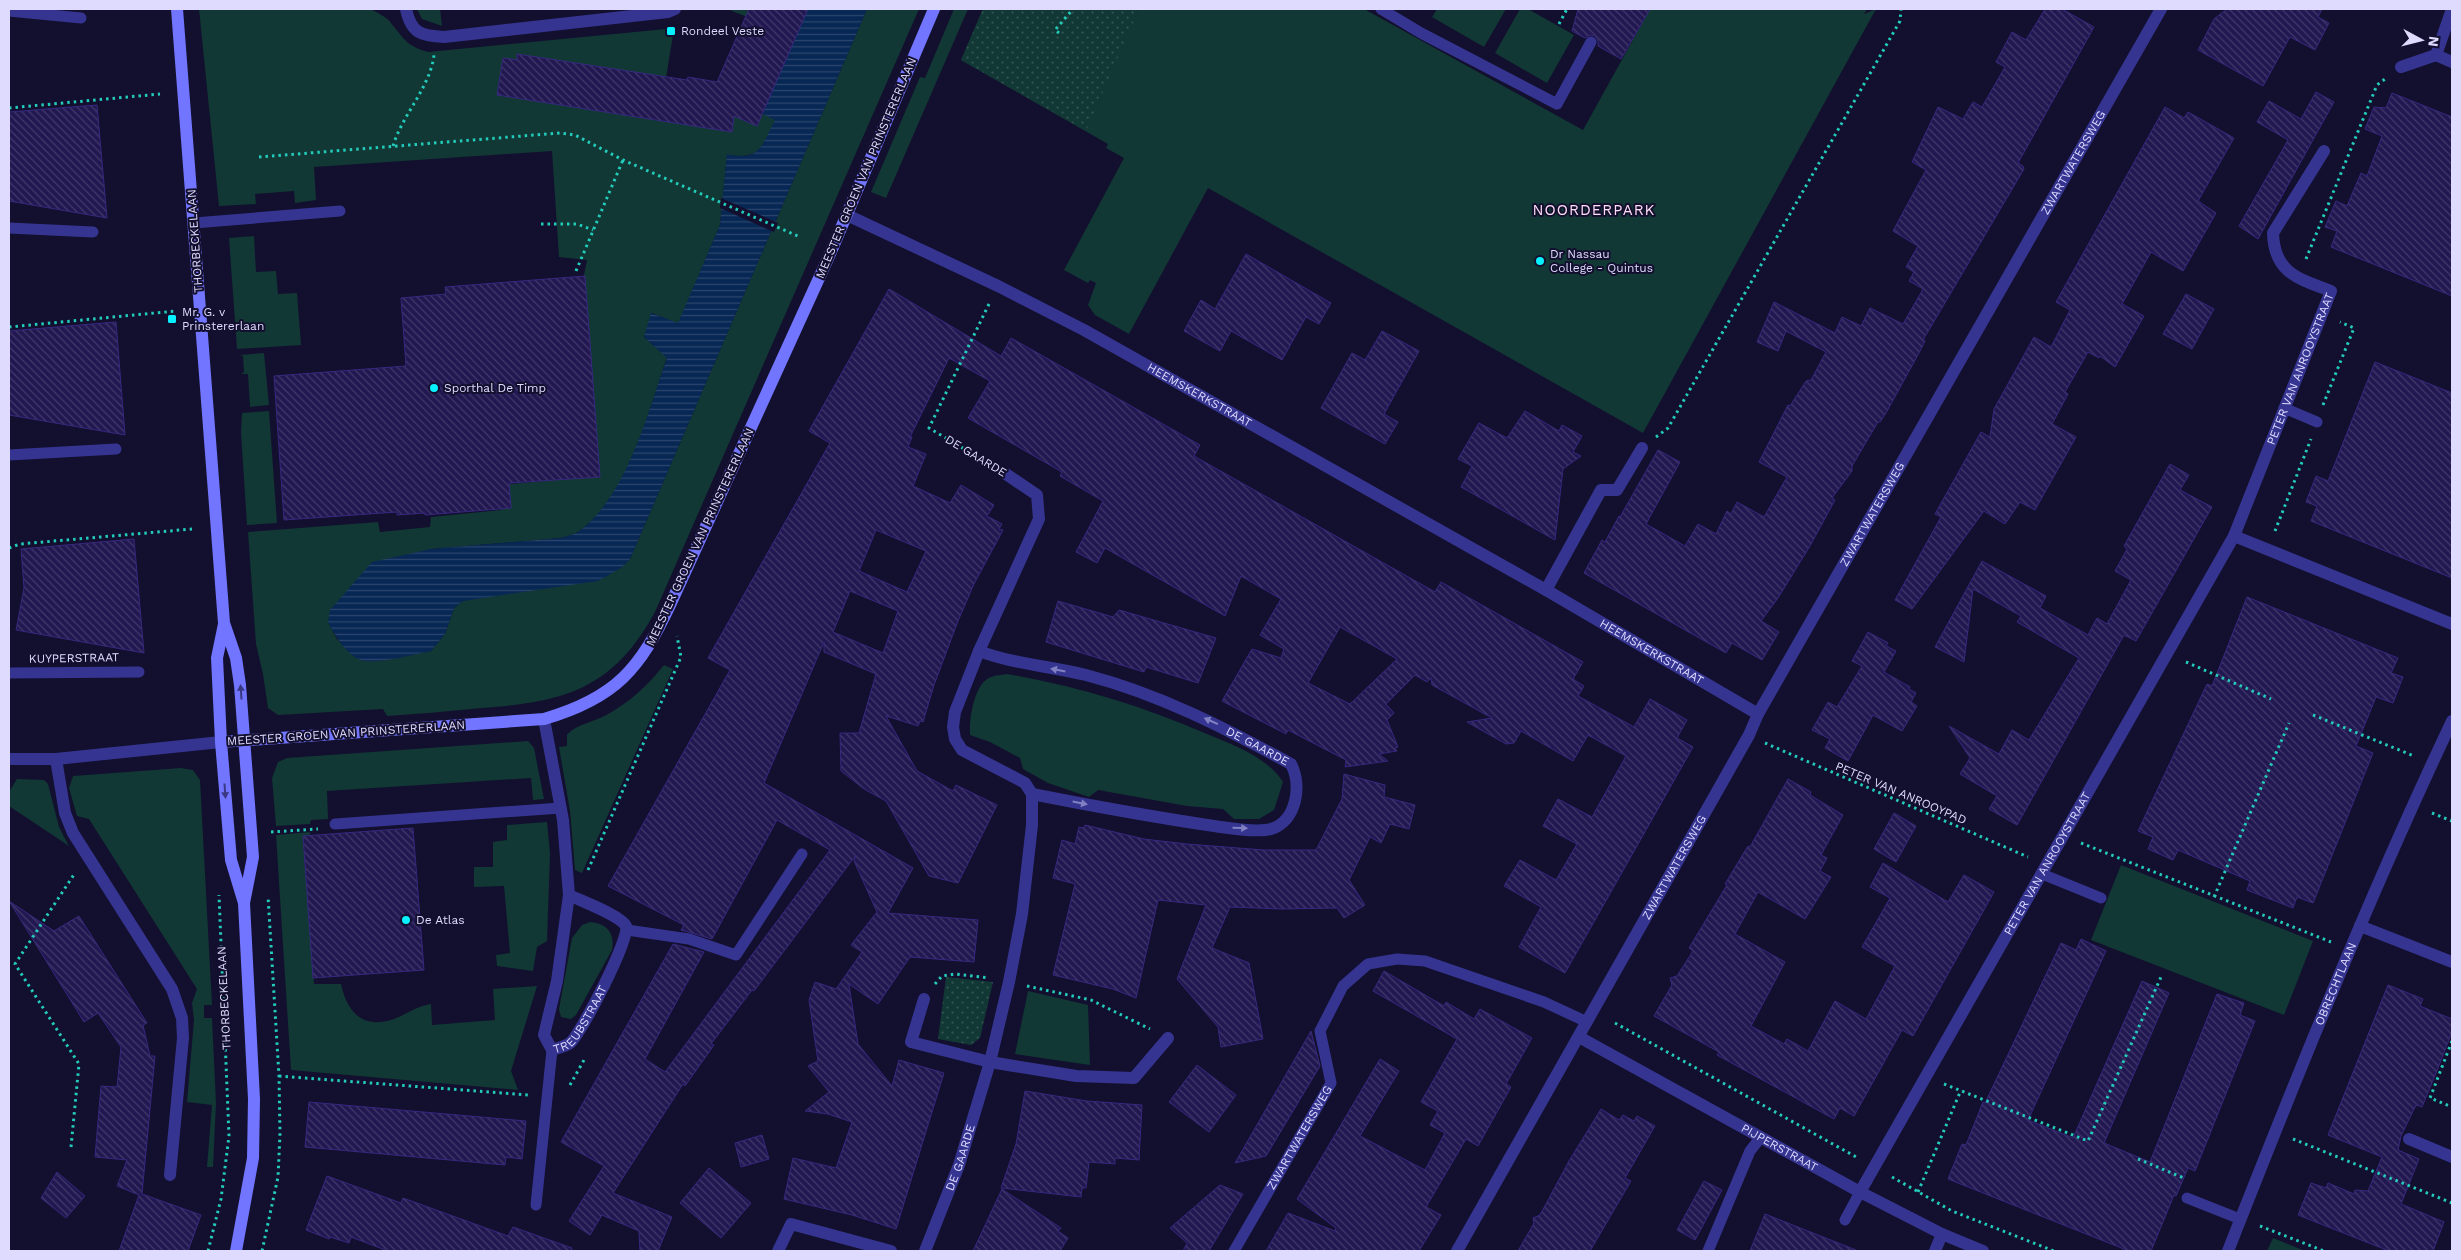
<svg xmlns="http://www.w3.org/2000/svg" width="2461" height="1260" viewBox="0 0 2461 1260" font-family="'Work Sans',sans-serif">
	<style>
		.grass { fill: #113835 }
		.park { fill: url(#park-dots) }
		.water { fill: url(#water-rules) }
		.pier { fill: #130f2e }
		.building { fill: url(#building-back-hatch); stroke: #36287f; fill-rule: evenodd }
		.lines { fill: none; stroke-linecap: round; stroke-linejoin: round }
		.path { stroke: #23cbba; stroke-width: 3; stroke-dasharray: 2.5 4; stroke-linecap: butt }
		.lane { stroke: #353591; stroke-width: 11 }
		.street { stroke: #353591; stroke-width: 12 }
		.secondary { stroke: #7275ff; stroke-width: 12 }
		.oneway { fill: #8180c2 }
		.oneway2 { fill: #393882 }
		.poi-dot { fill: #07f1ff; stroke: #130f2e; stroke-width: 2 }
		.labels { text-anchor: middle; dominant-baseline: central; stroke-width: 4; stroke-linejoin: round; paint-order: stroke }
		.poi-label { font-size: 12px; fill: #dedbff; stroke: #130f2e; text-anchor: start }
		.street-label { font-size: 12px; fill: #dedbff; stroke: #130f2e }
		.quarter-label { font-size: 15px; letter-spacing: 1px; fill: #ffddf4; stroke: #130f2e }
	</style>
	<defs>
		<pattern id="park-dots" width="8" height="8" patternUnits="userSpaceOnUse" patternTransform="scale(1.25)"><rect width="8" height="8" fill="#113835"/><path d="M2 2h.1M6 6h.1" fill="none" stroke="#335453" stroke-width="1.8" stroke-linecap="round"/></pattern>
		<pattern id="water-rules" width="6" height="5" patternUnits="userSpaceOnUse" patternTransform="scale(1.25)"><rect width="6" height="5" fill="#072754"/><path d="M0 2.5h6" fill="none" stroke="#2b466e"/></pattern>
		<pattern id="building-back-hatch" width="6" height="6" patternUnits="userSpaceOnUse" patternTransform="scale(1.25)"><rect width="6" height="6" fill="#221851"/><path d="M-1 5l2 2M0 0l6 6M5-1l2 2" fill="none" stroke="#42396b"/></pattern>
	</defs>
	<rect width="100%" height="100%" fill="#130f2e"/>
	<path class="grass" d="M199,9h172c6,4 16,8 20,14 13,16 16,23 37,29l238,-23 7,6 -8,49 54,7 31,-73 -23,-9h77l-45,102 17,9c-15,27 -14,40 -49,35l-7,70 -42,99 -26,-11 -8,24 23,20c-18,54 -39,137 -85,172 -5,5 -14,7 -21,9l-130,11 -103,73 9,17 14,14 33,7 47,-9 14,-17 9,-26 9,-7 167,-42 237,-550h52l-264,603c-42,77 -90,90 -173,96 -32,3 -63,6 -95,8l-4,-7 -105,6 -10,-7 -5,-34 -7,-30 -8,-112 130,-10 2,10 50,-5 1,-10 70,-7 -1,-25 100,-9 -16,-201 3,-15 -28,-3 -7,-106 -238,16 2,33 -21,3 -1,-12 -39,3 1,10 -37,2z
		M417,9h23l2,17 -20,-7z
		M954,9h14l-82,189 -15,-6 49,-115 5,1z
		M983,9l147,19 9,-19h225l219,121 67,-121h217l-3,5 12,-5 -233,424 -435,-245 -79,146 -34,-19 -7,-10 8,-22 -6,-3 -2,3 -24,-13 60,-112 -18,-10 2,-4 -147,-84z
		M1437,9h69l-22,38 -52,-30z
		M1520,9h8l46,26 -27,48 -52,-30z
		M254,236l2,36 20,-1 2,23 19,-1 4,52 -64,4 -8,-111z
		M264,353l5,52 -19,2 -2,-33h-7l3,-2 -1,-16 -4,-1z
		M269,411l8,112 -30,2 -6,-92 1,-20z
		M664,665l9,4 -91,204 -7,-3 -5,-59 -11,-64 8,-1v-11c7,-10 30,-14 41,-21 22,-12 40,-29 56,-49z
		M1007,674c70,12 135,32 200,60 27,11 60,23 76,48l-9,28 -15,9h-25l-11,-10 -36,-3 -89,-16 -9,7 -41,-14 -25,-14 -3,-11 -30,-16 -20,-7c-1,-16 4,-52 21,-58 5,-2 11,-2 16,-3z
		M528,741l6,7 10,51 -11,1 -2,-22 -204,13 1,28 -17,1 -1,4 -34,2 -4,-48 6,-16 9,-4z
		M181,768l12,2 7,10 12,225h-8v13h8l4,85 -3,64h-6l5,-62 -25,-3 7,-82 -2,-17 5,-14 -108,-170 -12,-3 -8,-28 4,-12z
		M17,779l27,1 4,4 11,43 10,19 -60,-40v-14z
		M547,822l3,31 -3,88 -10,6 -4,24 -36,-5 -1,-11 14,-2 -6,-67 -30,1v-20h19v-25l14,-2v-15z
		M310,832v3l-5,1 -2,4 11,144h27c6,28 22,46 53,35 13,-5 23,-13 37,-15l1,21 63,-5 -2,-31 44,-3 -26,85 7,19 -227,-20 -15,-235z
		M2121,865l192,76 -29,74 -193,-75z
		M590,922c17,1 25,11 22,28l-36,65 -5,4 -10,-2 -2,-8 13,-71 10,-13z
		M1028,991l60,14 2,60 -75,-11z
		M2273,1238l32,13h-38z"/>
	<path class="park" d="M983,9h156l-53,122 -125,-71z
		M946,977l47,5 -13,56 -9,7 -33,-6z"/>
	<path class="water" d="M804,9h63l-237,550 -9,9 -23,13 -135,20 -9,7 -9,26 -14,17c-15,3 -57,14 -70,9 -15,-5 -26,-25 -33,-38l2,-12 42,-48 59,-13 130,-11c7,-2 16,-4 21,-9 46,-37 66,-117 85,-171l-23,-21 7,-24 27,10 42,-98 7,-71c33,8 35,-9 48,-34l-16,-8z"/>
	<path class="pier" d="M721,198l57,25 -4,9 -54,-24z"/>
	<path class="building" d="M749,9h59l-51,117 -23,-10 -2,16 -235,-37 6,-37 14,2v-6l170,26 1,-3 29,5z
		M1578,9h72l-29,50 -23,-13v-5l-3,-5 -5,-1 -5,3 -13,-7z
		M2045,9h17l32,18 -76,136 5,3 1,3 -101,171 2,1 -6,12 -33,60 -6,9h-2l-26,44v5l-20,27 3,2 -25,46 -32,52 -17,23 18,11 -17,28 -30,-17 -6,10 -142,-80 18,-33 3,2 14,-26 1,1 38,-67 22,12 -34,62 39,22 13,-22 18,10 11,-23 4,3 6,-12 27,15 23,-40 -28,-15 29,-57 2,1 16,-25 5,-1 15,-28 -40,-21 -8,20 -21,-9 17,-40 61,31 7,-16 19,9 9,-18 33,16 20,-35 -14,-8 5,-9 -8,-5 12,-21 -25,-15 33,-61 -14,-8 26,-55 25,12 10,-17 9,5 23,-40 -9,-5 16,-30 14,8z
		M2227,9h95l-4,8 11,6 -14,27 -25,-13 -27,49 -65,-36 16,-31z
		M2316,92l18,10 -76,137 -19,-13 49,-86 -31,-18 12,-21 32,18z
		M2392,93l60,24v179l-121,-49 6,-16 -12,-4 11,-26 11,5 14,-33 6,3 15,-40 -17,-7 9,-22 12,1z
		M97,105l10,113 -98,-17v-89z
		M2165,107l19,11 4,-6 46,26 -36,63 18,12 -33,58 -32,-19 -29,52 22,12 -29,51 -15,-11 -1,2 -11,-6 -23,40 3,2 -16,30 24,13 -41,73 -15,-8 -15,22 -21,-13 -72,98 -17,-9 46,-83 -6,-3 46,-82 9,5 4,-28 40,-72 17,10 19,-37 -14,-8z
		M1246,254l85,49 -12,21 -13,-7 -24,43 -51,-29 -11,20 -36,-20 17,-31 14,9z
		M585,276l15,201 -91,6 2,25 -86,7v-2l-28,2v-3l-113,8 -10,-144 132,-10 -5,-68 45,-4 -1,-7z
		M889,289l112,67 10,-18 189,107 -6,11 241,136 6,-10 142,80 -10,17 11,7 -6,10 56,31 16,-28 37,21 -10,18 16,9 -128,226 -46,-26 22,-40 -37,-21 16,-26 36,20 21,-36 -34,-18 15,-27 34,18 34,-61 -38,-21 -15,26 -52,-30 -7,12 -8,1 -39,-22 25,-4 -60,-33 -1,-7 -4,4 -12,-7 -29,29 8,9 -7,7 11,27 -3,1 2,3 -18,3 9,7 -43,6 1,-7 -58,-30 -2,4 -64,-33 30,-52 29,9 3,-9 -24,-14 21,-36 -40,-23 -16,40 -120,-68 -8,15 -21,-11 27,-51 -43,-25 2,-4 -94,-54 22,-37 -41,-23 -39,79h2l-4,10 18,7 -13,32 37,17 11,-18 33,20 -7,11 15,8 -3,5 4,1 -29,54 -16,37 -24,64 -11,37 -3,-1 -2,5 -32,-10 31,55 36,20 3,-6 41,20 -39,78 -29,-7 -43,-75 -22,-12 -23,-18 -1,-38h19l17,-59 -52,-22v-10l-60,141 149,85 -25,45 90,7 -4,42 -64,-5 -32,47 -29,-20 9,60 34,42 7,-26 45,13 -48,156 -44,-14 -68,-16 9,-41 43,10 16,-46 -24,-8 -23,-3 24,-19 -21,-26 10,-5 -9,-61 6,-18 21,7 26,-37 -11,-7 26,-33 -23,-51 2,-6 -102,136 -2,-1 -41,54 3,1 -29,41 -2,-2 -70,109 59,24 -14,34h-18l-1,-20 -37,-16 -12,20 -21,-14 35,-55 -43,-24 112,-198 31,8 -59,107 20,13 165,-222 -53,-30 -65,119 -31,-9 3,-5 -76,-39 122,-216 -22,-12 122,-215 -21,-12zM876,530l50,21 -19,41 -48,-21zM850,591l48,20 -15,42 -50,-21zM1340,627l57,32 -47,45 -42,-21z
		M2186,294l28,15 -22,40 -29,-15z
		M116,322l9,113 -116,-20v-84z
		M1382,331l37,20 -35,63 14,8 -13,22 -64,-36 31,-55 13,7z
		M2375,362l77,31v185l-141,-57 6,-15 -11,-4 10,-26 12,5z
		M1525,411l34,20 3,-6 20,11 -9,16 8,4 -18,13 -8,71 -94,-53 11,-21 -14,-7 21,-36 28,15z
		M2170,464l19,11 -9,15 32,17 -76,134 -12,-6 -107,190 -28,-16 8,-13 -37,-22 10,-16 -21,-32 50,28 13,-24 17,10 50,-82 -62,-36 4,-6 -48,-27 -9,73 -29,-15 47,-86 64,35 -6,12 48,27 9,-17 10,6 24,-44 -16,-9 12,-22 -3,-3z
		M134,539l10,114 -128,-23 8,-42 -3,-39z
		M2247,597l151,61 -7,15 12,4 -10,26 -17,-6 -20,49 17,7 -60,150 -16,-6 -4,11 -46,-18 3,-9 -72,-31 -5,10 -25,-11 5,-12 -15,-6 69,-147 5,2z
		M1058,601l55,16 6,-7 97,28 -18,45 -52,-16 -2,5 -98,-30z
		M1868,632l20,11 -2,3 10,5 -12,21 26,15 -1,2 7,4 -5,9 6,4 -15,25 -29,-16 -25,46 -23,-13 5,-9 -18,-9 16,-28 9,5 25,-41 -10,-5z
		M1344,774l41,11 -1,12 31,8 -6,24 -19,-5 -9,19 -11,-6 -21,43 16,25 -21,13 -7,-10 -55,1 -52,-2 -18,41 37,15 14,76 -42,8 -3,-20 -41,-48 29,-74 -48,-5 -22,98 -23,-9 -60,-14 22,-91 -22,-6 9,-38 13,4 4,-17 5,1 1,-3 59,14 43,5 77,6h52l26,-51z
		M1788,779l23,13 -1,3 33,20 -22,40 6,3 -7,13 11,6 -26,42 -47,-27 -23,42 50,28 -34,64 33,18 3,-5 21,12 27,-50 31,18 29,-53 -33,-19 28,-49 -20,-11 13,-24 65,39 16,-27 30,17 -81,144 -11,-6 -48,86 -14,-8 -6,11 -117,-64 2,-3 -65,-36 18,-31 -2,-7 7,-2 16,-25 -4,-3 38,-63 -2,-1 23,-38 2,1z
		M1894,813l22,13 -20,36 -22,-13z
		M413,828l11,142 -111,8 -10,-142z
		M9,901l45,30 25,-15 68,107 -4,2 7,31h5l-13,138 59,21 -13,36h-69l20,-56 -22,-9 10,-26 -32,-3 6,-71 16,1 4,-40 -23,-34 -14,9z
		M2081,939l25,12 -78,169 45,18 69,-157 27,12 -65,150 46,19 67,-168 27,9 -4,12 15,6 -60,150 -7,-3 -12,28 -2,-1 -23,56h-22l-181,-72 14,-35 4,1 17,-43 2,1 76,-160 15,7z
		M1384,971l60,35 2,-4 28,17 6,-10 52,29 -26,46 5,3 -33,59 -12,-7 -40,68 15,8 -22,36h-153l22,-38 47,18 1,-3 -39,-29 83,-140 19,12 -39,65 65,34 20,-37 -15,-8 8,-14 -17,-9 36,-63 -84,-48z
		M2388,985l35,14 -3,7 32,13v13l-16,41 -14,34 -6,-2 -15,31 -3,14 21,9 -18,45 43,18 -11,29h-44l-91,-36 13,-32 15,5 2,-5 26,11 1,-4 13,1 14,-34 -54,-22z
		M1311,1031l9,35 -54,90 -31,7z
		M1197,1065l39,30 -27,37 -40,-30z
		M1025,1091l62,10 55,4 -3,55 -24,-2v6l-26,-2 -3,26h-4l-1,9 -80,-9 15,-44z
		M309,1102l217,19 -4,38 -16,-2 -1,8 -200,-18z
		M1601,1109l18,11 4,-5 11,6 3,-5 18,10 -30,52 6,3 -41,70h-72l16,-28 -1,-5 7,-3 29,-54z
		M762,1135l7,24 -28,8 -6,-24z
		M709,1168l42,35 -30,35 -41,-35z
		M57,1172l28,24 -19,22 -25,-20z
		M327,1176l74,27 2,-5 105,38 5,-9 59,21 -1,3h-183l-37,-14 -2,6 -19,-6 -1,2 -23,-9z
		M1704,1181l18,9 -27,50 -18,-10z
		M1220,1185l23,9 -34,57h-26l4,-8 -17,-15z
		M1002,1189l59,39 -3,3 10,7 -8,13h-87z
		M1765,1214l91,36 -1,1h-105z"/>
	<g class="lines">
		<path class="path" d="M1559,24l8,-15
			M1059,33l-4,-3 18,-21
			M9,108l151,-14
			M393,146c9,-31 37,-58 41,-91
			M259,157l301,-24 15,2 48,25 177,77
			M541,224h36l16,6
			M2306,259l71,-174 8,-6
			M576,271l47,-111
			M989,304l-60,124 62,37
			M9,327l167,-16
			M2323,405l31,-77 -14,-6
			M1656,437l12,-9 232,-407 1,-12
			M2275,531l36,-92
			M9,548l11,-4 172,-15
			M2186,662l85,37
			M2313,715l101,41
			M1765,743l263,114
			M2432,813l20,8
			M271,832l47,-3
			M2081,843l250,99
			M588,870l93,-213 -4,-21
			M2214,897l75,-174
			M935,984l7,-8 13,-2 34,4
			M1027,986l64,14 59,29
			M1615,1023l243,135
			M2452,1041l-22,57 22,9
			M279,1076l249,19
			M1944,1084l144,57 73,-164
			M570,1085l14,-25
			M2293,1139l159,64
			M71,1147l8,-83 -64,-100 60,-91
			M2138,1159l48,20
			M1892,1177l60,34 102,40
			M1918,1192l43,-102
			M2260,1226l64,25
			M208,1251l13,-52 8,-63 -10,-241
			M262,1251l16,-74 2,-43 -1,-58 -11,-180"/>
		<g class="lane">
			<path d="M1381,9l40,24 136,71 34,-62"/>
			<path d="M9,11l72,7"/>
			<path d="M194,223l146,-12"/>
			<path d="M9,228l84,4"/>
			<path d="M2284,408l33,14"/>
			<path d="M9,455l107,-6"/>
			<path d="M9,673l130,-1"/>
			<path d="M335,824l226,-16"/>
			<path d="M2042,874l59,24"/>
			<path d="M627,930l62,9 47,16 66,-101"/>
			<path d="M2187,1198l53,21"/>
			<path d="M536,1205l16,-155"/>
			<path d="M1845,1220l15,-28"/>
			<path id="s1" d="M1234,1251l97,-168 -11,-52 23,-45 25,-22 29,-5 28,2 119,41 43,20"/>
			<path d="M1708,1251l42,-100 11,-14"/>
		</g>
		<g class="street">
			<path d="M406,9c5,24 15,27 38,28l224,-25 7,-3"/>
			<path d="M2436,55l16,7"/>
			<path d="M2401,67l35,-12 16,-46"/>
			<path id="s2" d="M847,215l151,71 86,44 462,260 212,124"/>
			<path d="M2234,536l218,88"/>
			<path d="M1546,590l55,-100h16l25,-42"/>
			<path id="s3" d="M979,651c34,13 71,15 107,24 73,19 139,53 205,89 11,21 6,57 -20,65 -14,4 -43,-1 -57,-3 -61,-9 -121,-20 -182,-32"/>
			<path id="s4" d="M544,719l19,101 6,75 -12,86 -13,54 8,15c5,-2 13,-3 18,-7 11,-9 61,-106 56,-117 -6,-11 -45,-25 -57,-31"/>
			<path d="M9,759h47l165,-17"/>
			<path d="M56,759l9,54 8,20 99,156 10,29 1,20 -13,137"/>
			<path d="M2360,926l92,36"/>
			<path d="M924,999l-13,43 79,20 86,14 58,2 34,-40"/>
			<path id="s5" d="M1579,1037l281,155 82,42 41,17"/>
			<path d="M2409,1139l43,18"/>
			<path id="s6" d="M1860,1192l374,-656 97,-245c-32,-12 -57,-18 -58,-58l51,-82"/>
			<path d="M778,1251l13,-27 100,27"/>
			<path id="s7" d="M925,1251l34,-86 31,-103 19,-80 13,-68 10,-89v-31l-7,-11 -63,-33 -7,-11 -2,-12 2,-15 24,-61 60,-132 -2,-24 -31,-21"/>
			<path id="s8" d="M1457,1251l292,-516 9,-21 403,-705"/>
			<path d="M1935,1251l7,-17"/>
			<path id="s9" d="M2228,1251c70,-178 142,-357 224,-530"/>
		</g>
		<path class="secondary" d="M177,9l47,614 12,35 4,27 13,172 -9,46
			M224,624l-7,34 4,84 10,118 13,43 10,196 -1,59 -17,93
			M221,742l323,-23c72,-21 96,-50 127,-116l159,-349 104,-245"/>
	</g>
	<defs><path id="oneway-solid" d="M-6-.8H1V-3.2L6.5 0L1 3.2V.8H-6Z" transform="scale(1.25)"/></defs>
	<g class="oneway">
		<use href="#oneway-solid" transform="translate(1058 670) rotate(-169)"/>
		<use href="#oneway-solid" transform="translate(1211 721) rotate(-156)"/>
		<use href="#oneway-solid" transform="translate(1080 803) rotate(11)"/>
		<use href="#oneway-solid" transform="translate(1240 828) rotate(2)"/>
	</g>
	<g class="oneway2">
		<use href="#oneway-solid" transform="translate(241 692) rotate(-94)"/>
		<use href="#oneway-solid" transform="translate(225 791) rotate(86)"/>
	</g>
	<g class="poi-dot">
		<rect x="666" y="26" width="10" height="10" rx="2.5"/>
		<circle cx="1540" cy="261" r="5"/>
		<rect x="167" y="314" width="10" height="10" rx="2.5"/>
		<circle cx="434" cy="388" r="5"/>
		<circle cx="406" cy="920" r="5"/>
	</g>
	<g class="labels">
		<g class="poi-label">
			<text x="681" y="31">Rondeel Veste</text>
			<text x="1550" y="254">Dr Nassau<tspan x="1550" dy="14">College - Quintus</tspan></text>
			<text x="182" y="312">Mr. G. v<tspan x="182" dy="14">Prinstererlaan</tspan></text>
			<text x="444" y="388">Sporthal De Timp</text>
			<text x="416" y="920">De Atlas</text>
		</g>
		<g class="street-label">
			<text stroke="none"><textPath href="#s8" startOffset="1251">ZWARTWATERSWEG</textPath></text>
			<text transform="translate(866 168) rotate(-67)">MEESTER GROEN VAN PRINSTERERLAAN</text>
			<text transform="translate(195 241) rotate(-94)">THORBECKELAAN</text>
			<text stroke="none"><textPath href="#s6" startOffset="935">PETER VAN ANROOYSTRAAT</textPath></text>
			<text stroke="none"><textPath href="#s2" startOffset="396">HEEMSKERKSTRAAT</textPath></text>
			<text transform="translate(976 456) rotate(31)">DE GAARDE</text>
			<text stroke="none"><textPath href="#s8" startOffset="846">ZWARTWATERSWEG</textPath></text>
			<text transform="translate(700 537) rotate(-65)">MEESTER GROEN VAN PRINSTERERLAAN</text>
			<text stroke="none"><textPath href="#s2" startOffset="916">HEEMSKERKSTRAAT</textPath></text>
			<text transform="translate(74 658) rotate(-1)">KUYPERSTRAAT</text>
			<text transform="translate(346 733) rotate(-4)">MEESTER GROEN VAN PRINSTERERLAAN</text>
			<text stroke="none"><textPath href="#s3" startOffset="296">DE GAARDE</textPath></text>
			<text transform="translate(1901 793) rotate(23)">PETER VAN ANROOYPAD</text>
			<text stroke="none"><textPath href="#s6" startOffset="378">PETER VAN ANROOYSTRAAT</textPath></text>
			<text stroke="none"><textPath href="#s8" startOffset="441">ZWARTWATERSWEG</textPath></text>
			<text stroke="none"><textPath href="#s9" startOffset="288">OBRECHTLAAN</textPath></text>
			<text transform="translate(224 998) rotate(-93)">THORBECKELAAN</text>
			<text stroke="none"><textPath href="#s4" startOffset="381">TREUBSTRAAT</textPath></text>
			<text stroke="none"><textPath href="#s1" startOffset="131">ZWARTWATERSWEG</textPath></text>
			<text stroke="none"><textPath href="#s5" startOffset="229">PIJPERSTRAAT</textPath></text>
			<text stroke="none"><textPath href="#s7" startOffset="100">DE GAARDE</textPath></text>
		</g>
		<g class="quarter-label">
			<text x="1594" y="210">NOORDERPARK</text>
		</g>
	</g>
	<rect width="2461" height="1260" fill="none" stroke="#dedbff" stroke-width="20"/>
	<g transform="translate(2421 40) rotate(97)" stroke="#130f2e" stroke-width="4" paint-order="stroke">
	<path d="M0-4L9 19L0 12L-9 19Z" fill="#dedbff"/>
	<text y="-8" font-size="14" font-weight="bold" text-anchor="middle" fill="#dedbff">N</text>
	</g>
</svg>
